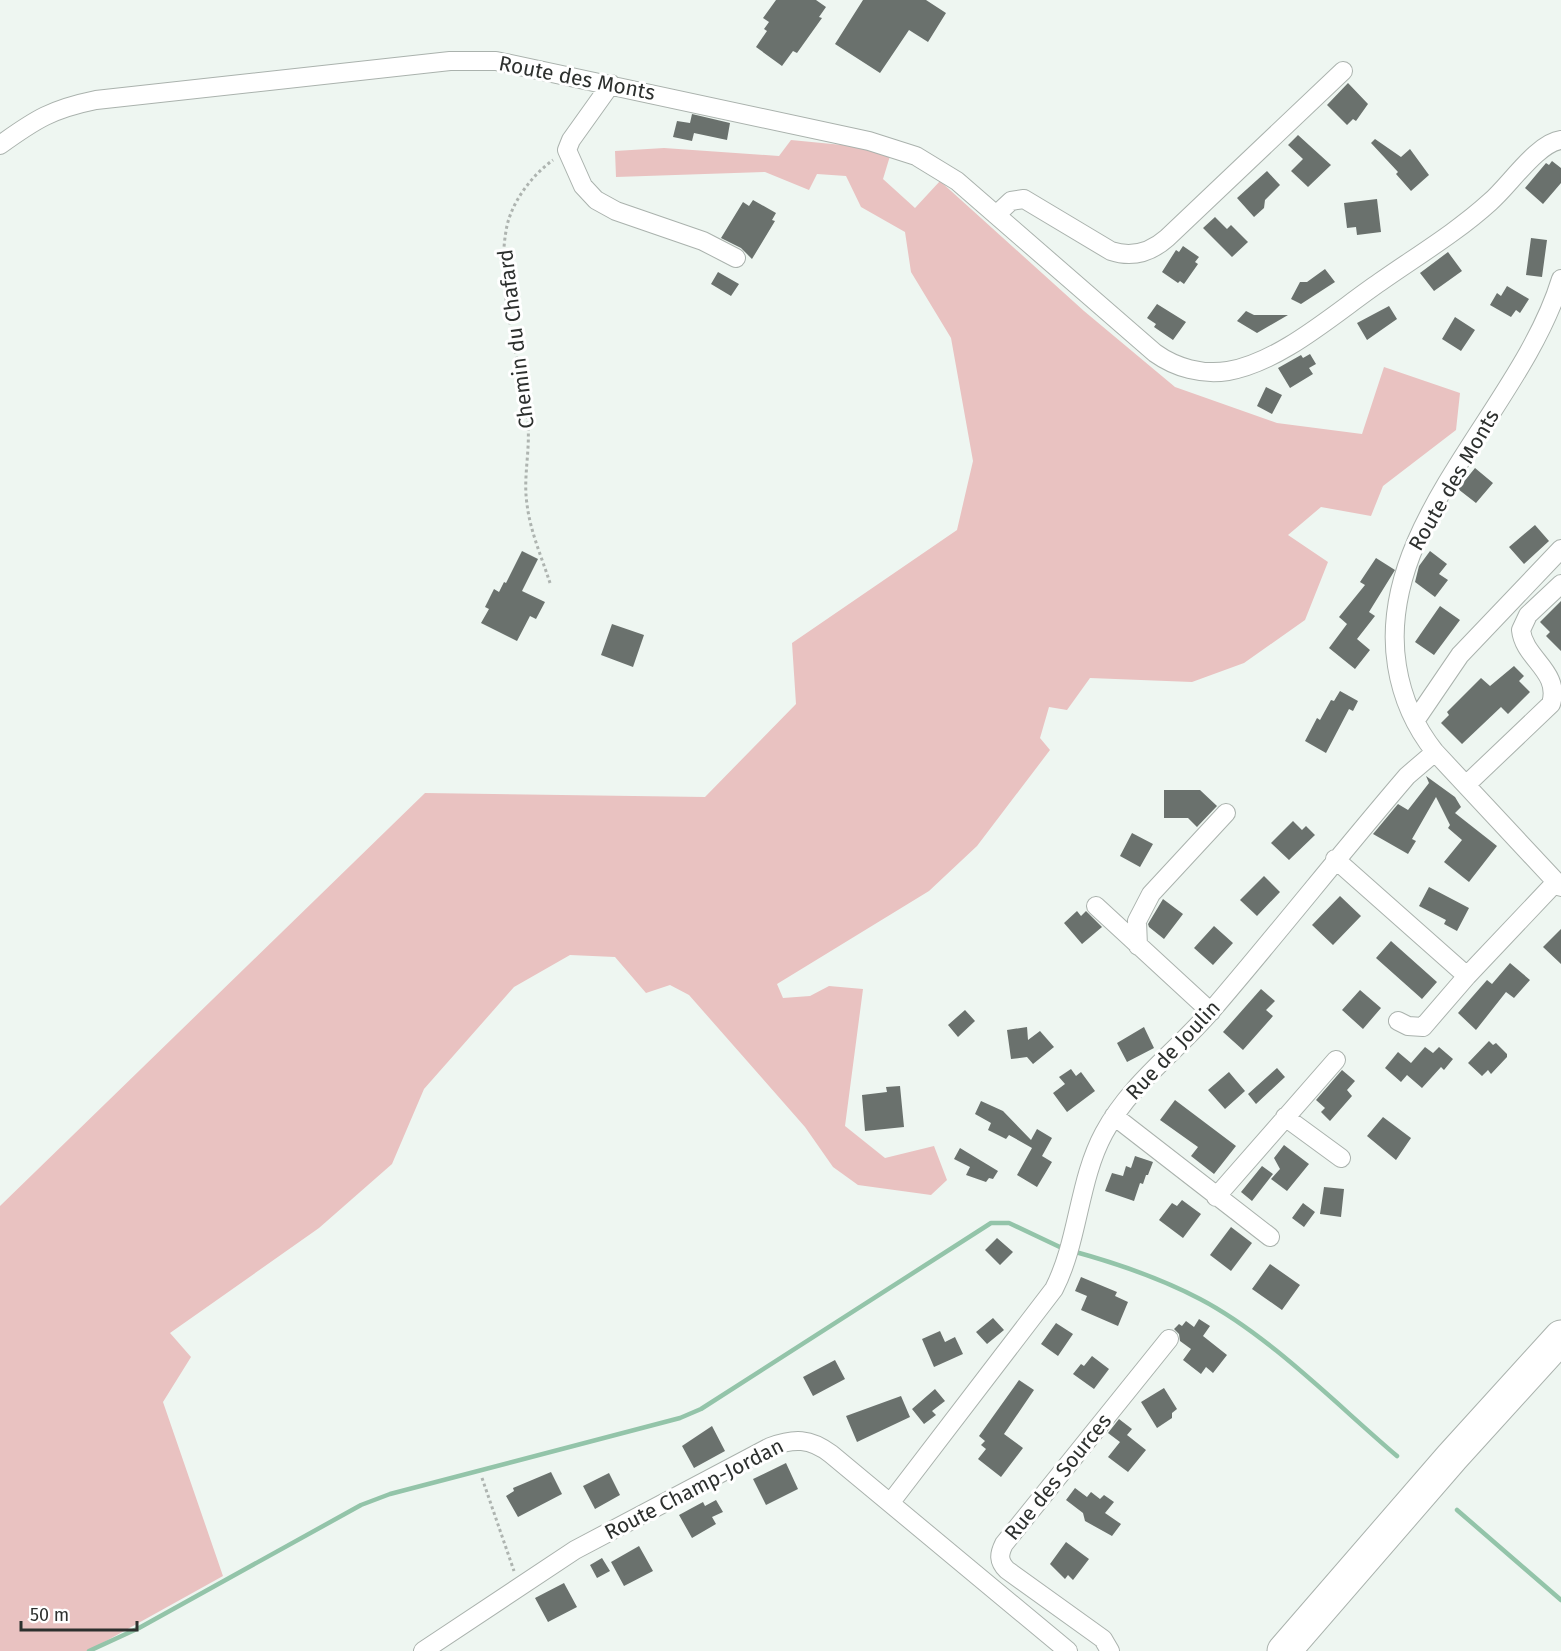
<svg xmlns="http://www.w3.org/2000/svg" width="1561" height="1651" viewBox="0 0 1561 1651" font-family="'Fira Sans',sans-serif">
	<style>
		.green { fill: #e9c2c1 }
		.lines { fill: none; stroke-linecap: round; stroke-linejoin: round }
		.stream { stroke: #93c4a9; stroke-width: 4.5 }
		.building { fill: #6a716d }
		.street-casing { stroke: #aab2ad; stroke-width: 20 }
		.highway-casing { stroke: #aab2ad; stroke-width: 35 }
		.path { stroke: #aeb4b0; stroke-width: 3; stroke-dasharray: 3 3; stroke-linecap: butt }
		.street { stroke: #fff; stroke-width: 18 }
		.highway { stroke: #fff; stroke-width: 33 }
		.labels { text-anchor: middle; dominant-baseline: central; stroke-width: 6; stroke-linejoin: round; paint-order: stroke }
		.street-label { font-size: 21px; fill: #2d302e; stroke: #fff }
	</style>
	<rect width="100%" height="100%" fill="#eef6f1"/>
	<path class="green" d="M791,140l72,7 27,9 -7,23 32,29 25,-27 144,130 91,76 102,36 85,11 22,-67 76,26 -4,37 -73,56 -12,30 -50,-9 -33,28 40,27 -23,58 -61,43 -52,19 -102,-4 -23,32 -18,-3 -9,31 10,12 -73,96 -48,45 -152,93 6,14 27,-2 19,-10 34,3 -18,137 40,32 49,-12 13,34 -16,15 -73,-10 -25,-18 -28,-40 -116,-132 -19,-10 -24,8 -31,-36 -45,-2 -56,32 -90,102 -32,75 -73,64 -149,105 21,24 -28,45 60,174 -135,75h-88v-445l425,-413 280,4 91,-93 -4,-61 165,-113 16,-69 -22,-123 -40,-66 -6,-40 -44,-25 -15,-31 -29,-2 -8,16 -44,-18 -149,5 -1,-26 49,-3 115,8z"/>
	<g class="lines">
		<path class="stream" d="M1072,1251c44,12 88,27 128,48 69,36 137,106 197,157
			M1457,1510l104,90
			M89,1651l50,-23 222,-123 29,-11 290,-76 21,-9 290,-186h18l55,26"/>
	</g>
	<path class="building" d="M776,0h40l10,7 -7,10 3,1 -25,35 -4,-2 -11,15 -26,-19 11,-16 -3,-2 5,-7 -6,-4z
		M863,0h63l20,13 -18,29 -19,-12 -29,43 -45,-29z
		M1348,83l20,21 -12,17 -3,-2 -6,6 -20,-20z
		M692,114l38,9 -3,17 -33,-7 -2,8 -19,-4 4,-16 13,2z
		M1298,135l33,30 -23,22 -17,-16 12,-12 -15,-14z
		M1375,139l26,18 9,-8 19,26 -18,16 -15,-17 2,-2 -27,-29z
		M1552,161l9,7v15l-18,21 -18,-16 21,-25 3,2z
		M1267,171l13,14 -15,15 -1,8 -10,9 -17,-19z
		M1377,199l4,33 -24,3 -1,-8 -9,1 -3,-25z
		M753,200l23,13 -4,7 3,1 -23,38 -11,-11 -20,-10 22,-36 6,4z
		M1215,217l12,12 4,-4 17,17 -16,15 -29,-29z
		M1531,238l16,2 -5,37 -16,-2z
		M1183,246l16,11 -4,5 3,2 -14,20 -4,-3 -2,2 -16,-11 14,-22 3,2z
		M1448,252l14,19 -28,20 -14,-18z
		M1325,269l10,13 -34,22 -10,-5 9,-17h7z
		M718,272l21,12 -8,12 -20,-12z
		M1507,286l22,13 -9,14 -4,-3 -5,7 -21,-12 7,-12 4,3z
		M1157,304l29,18 -13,18 -19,-13 2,-3 -9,-6z
		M1389,306l8,13 -30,21 -10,-17z
		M1246,311l8,4h34l-31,18 -20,-12z
		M1455,317l20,13 -14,21 -19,-12z
		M1310,354l6,10 -7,4 4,6 -23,14 -12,-20 23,-13 2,3z
		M1266,387l16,8 -10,19 -15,-8z
		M1475,468l18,15 -17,20 -18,-14z
		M1535,525l14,16 -25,23 -15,-17z
		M522,551l16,8 -16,32 23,11 -9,17 -6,-3 -13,25 -36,-18 8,-14 -4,-2 9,-18 5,3 5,-10 2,1z
		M1430,551l17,13 -8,10 9,6 -13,17 -20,-15 4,-16z
		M1376,558l19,12 -26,42 6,4 -18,23 13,11 -15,19 -26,-21 18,-24 -8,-7 26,-32 -5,-3z
		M1561,601v50l-15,-15 4,-4 -10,-10z
		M1440,606l20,14 -26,35 -19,-13z
		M612,624l32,11 -11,32 -32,-12z
		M1514,666l10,10 -5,5 11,11 -22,22 -7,-7 -39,37 -21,-21 8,-8 -2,-3 34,-34 9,8z
		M1340,691l18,10 -5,10 -4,-2 -23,44 -21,-12 12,-23 3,2 11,-20 3,1z
		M1426,776l29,21 6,10 -6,6 42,33 -28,36 -25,-20 18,-22 -14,-12 2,-3 -14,-28 -24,42 4,2 -8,13 -35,-20 25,-30 10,6 21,-27z
		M1164,790h36l17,16 -20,21 -9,-9h-24z
		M1293,821l9,9 4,-4 9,9 -26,25 -18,-17z
		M1132,833l21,11 -13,23 -20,-11z
		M1264,876l16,16 -23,24 -17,-16z
		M1429,887l40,21 -12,23 -13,-7 2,-4 -27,-14z
		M1340,896l21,20 -28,29 -21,-20z
		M1163,899l20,15 -19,25 -15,-12 -1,-3z
		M1077,911l4,5 5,-5 16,16 -20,17 -18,-21z
		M1214,926l19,17 -20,22 -19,-17z
		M1561,929v35l-18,-17z
		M1391,941l46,41 -15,17 -46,-41z
		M1510,963l20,17 -16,18 -8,-6 -30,38 -18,-17 29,-33 5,4z
		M1261,989l14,12 -9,9 7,6 -30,34 -20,-18z
		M1360,990l21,18 -18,21 -21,-19z
		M965,1010l10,11 -17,16 -10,-12z
		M1027,1027l1,13 12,-9 14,16 -21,17 -6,-7 -16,2 -4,-29z
		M1144,1027l10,21 -27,14 -10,-19z
		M1489,1041l4,4 3,-2 11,11v3l-16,17 -3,-4 -6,6 -14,-13z
		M1425,1047l8,6 6,-6 14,12 -9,11 -3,-3 -19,21 -15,-13 -6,7 -16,-14 13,-16 13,11z
		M1277,1068l8,9 -29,27 -8,-10z
		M1071,1069l5,7 5,-4 14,19 -28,21 -14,-19 12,-9 -6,-7z
		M1342,1070l13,11 -8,9 5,6 -22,25 -9,-9 4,-4 -9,-8z
		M1229,1072l16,19 -20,18 -17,-19z
		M900,1086l4,41 -39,4 -3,-36 25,-3 -1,-5z
		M1175,1100l61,46 -22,28 -23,-18 7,-9 -38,-27z
		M981,1101l22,10 28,29 6,-11 15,9 -10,18 10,6 -15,25 -20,-12 15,-27 -23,-13 -3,4 -18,-9 3,-7 -16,-9z
		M1383,1117l28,21 -15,22 -29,-24z
		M1284,1145l25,19 -22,27 -16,-12 9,-10 -6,-11z
		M960,1148l38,23 -5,8 -4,-1 -3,4 -20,-7 4,-8 -16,-8z
		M1135,1156l18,6 -5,13h-2l-3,9 -3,-1 -6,18 -29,-10 7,-18 11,3 3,-10 5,2z
		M1262,1166l11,8 -21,27 -11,-9z
		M1324,1187l20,2 -3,28 -21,-3z
		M1182,1200l19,14 -18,24 -24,-18 13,-17 5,3z
		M1303,1203l12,9 -11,15 -12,-9z
		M1231,1227l21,16 -21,28 -21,-16z
		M997,1238l16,14 -13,13 -15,-15z
		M1270,1264l30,21 -18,25 -30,-21z
		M1081,1277l36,15 -2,4 13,6 -10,24 -37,-16 6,-14 -12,-5z
		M993,1318l11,12 -17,14 -11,-12z
		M1199,1319l11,7 -7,10 24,19 -14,18 -7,-6 -5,7 -18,-14 8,-11 -11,-8 -1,-7 -5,-5 5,-5 3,2 4,-5 8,6z
		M1056,1323l17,11 -15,22 -17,-12z
		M940,1331l5,11 10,-5 8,17 -29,13 -12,-28z
		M1092,1356l17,13 -15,20 -21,-15 8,-10 3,2z
		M835,1360l10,19 -32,17 -10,-19z
		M1019,1380l15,10 -30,44 19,14 -22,29 -23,-18 8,-10 -5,-4 4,-4 -6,-5z
		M1164,1388l13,21 -5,4v5l-15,10 -16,-26z
		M935,1389l10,12 -13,10 4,4 -12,9 -12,-15z
		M901,1396l9,21 -53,25 -11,-26z
		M1119,1419l13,10 -5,6 19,15 -18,22 -20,-15 12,-15 -12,-9z
		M712,1426l13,25 -31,17 -12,-22z
		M786,1463l12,26 -32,16 -13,-26z
		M551,1472l11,22 -44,23 -12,-21 8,-5 -1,-3z
		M609,1473l11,22 -25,14 -12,-23z
		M1075,1488l12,9 4,-5 9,7 4,-4 10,7 -9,11 16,11 -9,12 -27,-15 -2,-8 -17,-13z
		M716,1500l7,12 -11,5 4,7 -24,14 -13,-23 24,-13 2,4z
		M1066,1542l23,17 -16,21 -5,-5 -3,4 -15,-15z
		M639,1546l14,25 -29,15 -13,-24z
		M602,1558l8,13 -13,7 -7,-13z
		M564,1583l13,24 -29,15 -13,-24z"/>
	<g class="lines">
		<defs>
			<path id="street" d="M611,84l-40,56 -4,10 16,36 13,14 20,11 87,30 33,17
				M0,145c36,-26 52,-36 96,-45l354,-39h46l373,80 47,15 41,25 198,172c21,15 47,22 73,18 53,-9 108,-59 152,-89 37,-26 77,-50 110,-80 19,-16 47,-59 71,-62
				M996,215l15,-14 13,-2 87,52c21,7 39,2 56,-13l176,-167
				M1561,279c-39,129 -187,247 -164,387 5,31 18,61 38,86l126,135
				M1415,721l45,-66 101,-106
				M1466,785l85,-81c10,-33 -27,-45 -30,-74l7,-15 33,-31
				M1335,859l132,117
				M1096,906l115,106
				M1138,946l-1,-25 14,-27 75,-81
				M1398,1021l10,5 15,1 44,-51 89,-94
				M1114,1116l156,121
				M1285,1117l56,41
				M1216,1197l120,-137
				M891,1502l163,-213c25,-49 24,-108 50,-156 27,-50 72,-81 108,-123 66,-77 129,-157 195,-234l28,-24
				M423,1651l152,-101 195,-103c24,-9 40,-9 61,7l237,197
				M1110,1651l-7,-12 -96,-69c-9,-9 -8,-16 -3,-26l165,-205"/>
			<path id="highway" d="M1284,1651l168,-194 109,-120"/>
		</defs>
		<use href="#street" class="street-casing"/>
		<use href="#highway" class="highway-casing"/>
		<path class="path" d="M550,583c-8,-25 -20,-52 -23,-79 -4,-26 3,-52 1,-78 -5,-63 -33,-131 -22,-195 4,-27 25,-55 47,-71
			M482,1478l32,93"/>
		<use href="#street" class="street"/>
		<use href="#highway" class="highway"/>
	</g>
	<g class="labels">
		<g class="street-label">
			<text transform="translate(577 78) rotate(11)">Route des Monts</text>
			<text transform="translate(516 339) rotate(-97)">Chemin du Chafard</text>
			<text transform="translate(1454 480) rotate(-60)">Route des Monts</text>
			<text transform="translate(1173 1050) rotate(-47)">Rue de Joulin</text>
			<text transform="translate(1058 1477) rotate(-51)">Rue des Sources</text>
			<text transform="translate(694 1489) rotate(-27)">Route Champ-Jordan</text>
		</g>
	</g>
	<path d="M21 1621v9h116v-9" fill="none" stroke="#2d302e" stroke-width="3"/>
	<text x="30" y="1621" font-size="18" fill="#2d302e" stroke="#ffffff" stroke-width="4.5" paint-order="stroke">50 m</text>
</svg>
